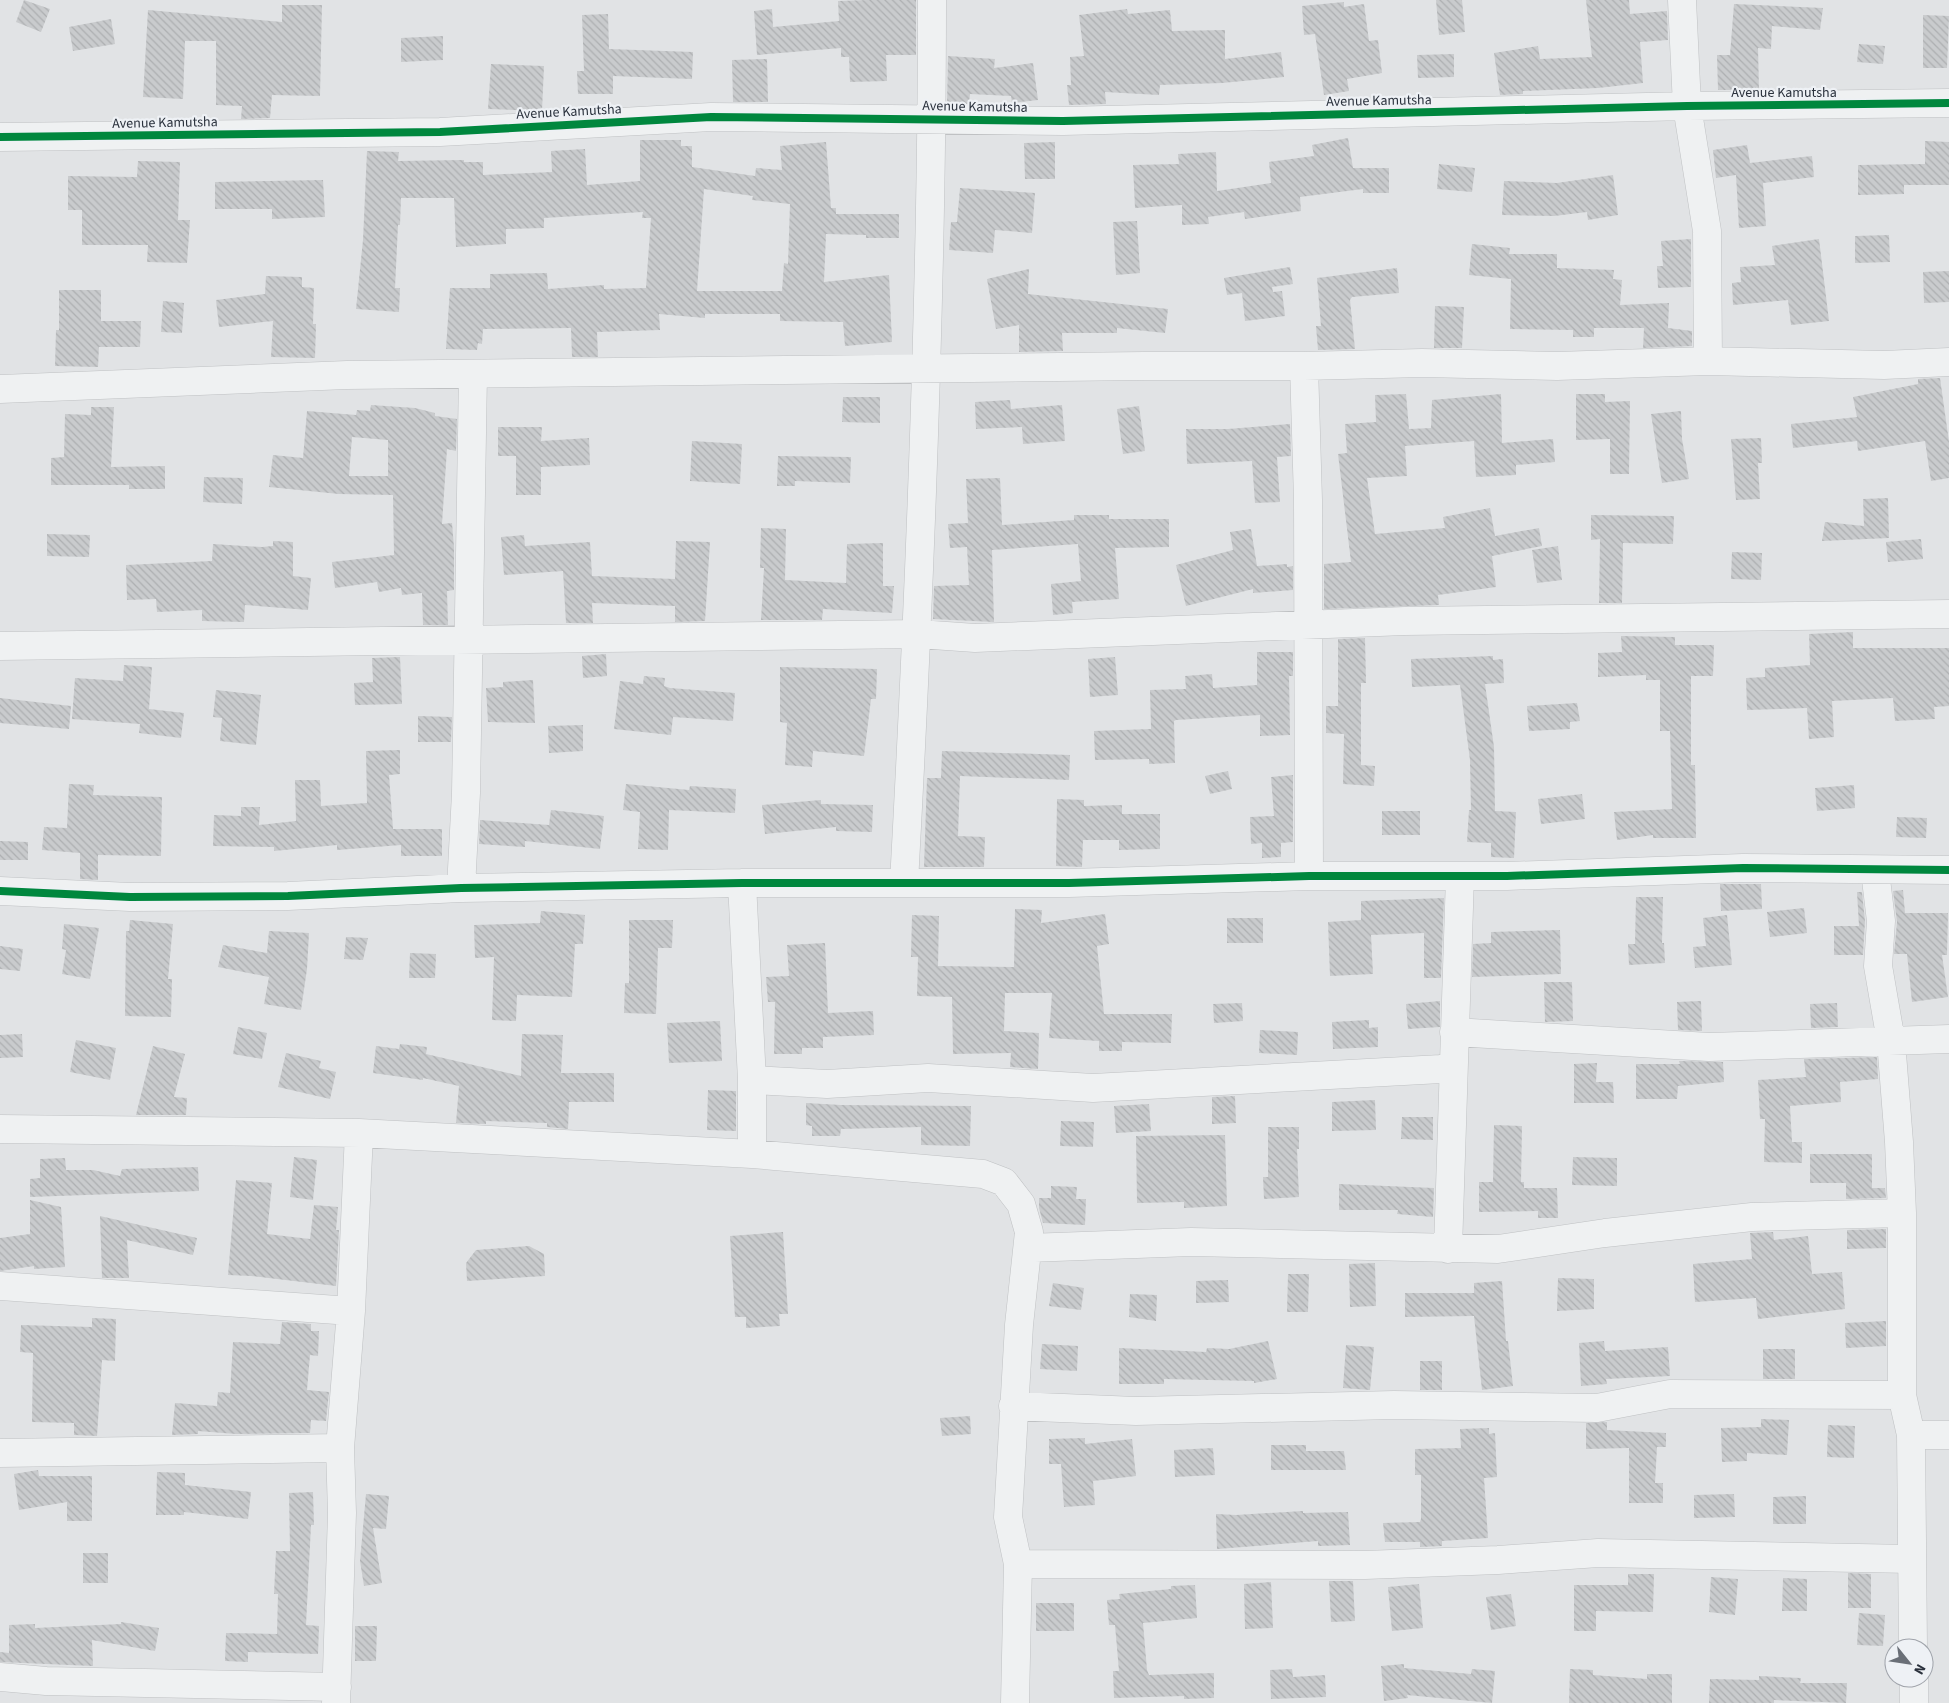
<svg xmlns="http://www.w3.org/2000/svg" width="1949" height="1703" viewBox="0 0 1949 1703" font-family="'Source Sans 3',sans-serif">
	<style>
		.building { fill: url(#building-back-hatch); fill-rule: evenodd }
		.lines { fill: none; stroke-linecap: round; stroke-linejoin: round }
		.street-casing { stroke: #bfc1c3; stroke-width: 29 }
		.street { stroke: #eff1f2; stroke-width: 28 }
		.cycleway-casing { stroke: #eef1f5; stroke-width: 11 }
		.cycleway { stroke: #00873e; stroke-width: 8 }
		.labels { text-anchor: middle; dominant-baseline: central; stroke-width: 4.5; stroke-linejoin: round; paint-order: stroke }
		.street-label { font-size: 14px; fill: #2a313c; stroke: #eef1f5 }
	</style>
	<defs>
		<pattern id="building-back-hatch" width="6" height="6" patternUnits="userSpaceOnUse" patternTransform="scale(1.25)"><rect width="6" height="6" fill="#c9cbcd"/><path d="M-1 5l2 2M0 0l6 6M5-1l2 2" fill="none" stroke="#adafb1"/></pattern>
	</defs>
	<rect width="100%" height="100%" fill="#e1e3e5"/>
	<path class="building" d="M24,0l26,9 -9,23 -25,-10z
		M868,0h48v55h-30l1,26 -37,1 -1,-25h-8v-9l-84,7 -3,-44 18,-2 1,18 66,-6 -1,-20z
		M1436,0h26l3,32 -26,3z
		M1586,0h43l1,14 37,-3 1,29 -28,2 3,41 -45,5 -75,3v3l-23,1 -6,-42 44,-7 2,13 52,-2z
		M1344,2v5l20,-3 5,37 9,-1 4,33 -35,6 2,12 -25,4 -9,-61 -11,1 -2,-29z
		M1734,4l89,4 -3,22 -48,-4 -1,23 -13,-1 1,42h-41l-1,-35h13z
		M282,5h40l-2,91 -48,-1 -2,23 -29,1 1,-13 -26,-1v-64h-31l-2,58 -40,-2 5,-87 134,12z
		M1127,9l1,5 42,-4 2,21 53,-1v29l56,-7 3,25 -62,6 -62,2 -1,10 -54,-3 1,12 -37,1 -2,-20h4l-1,-28 14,-1 -5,-41z
		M608,14l1,35 84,3 -1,27 -79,-3v18h-35l-1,-23h7l-2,-56z
		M1923,15l26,1 -2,52h-24z
		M111,19l4,25 -42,7 -4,-24z
		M443,36v24l-42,2v-24z
		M1859,44l26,2 -2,18 -26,-2z
		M1454,54v23l-36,1 -1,-23z
		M948,56l47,3 -1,9 39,-5 5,37 -26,3 -1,-7 -41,-2 -1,10h-22z
		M767,59l1,43h-35l-1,-42z
		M491,64l53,2 -2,45 -54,-2z
		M1348,138l5,30h36v25h-26v-4l-63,8 1,14 -56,8 -1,-7 -36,5 1,7 -27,1v-20l-47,3 -2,-43 46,-1 -1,-10 38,-2 1,39 54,-8 -2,-21 45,-6 -2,-11z
		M640,140h41v6h11v21l63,9 1,-8 26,2 -2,-24 46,-4 5,66h5v6h63v24h-33v-3l-40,-1 -2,48 65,-7 3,67 -47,4 -2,-24 -63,-1v-7h-75v4l-46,-4 1,16 -63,2 1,25h-26l-1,-29 -88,1 -1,15 -4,-1 -1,7 -31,-1 4,-61h40v-14l57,-1 1,16 56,-4v4l42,-1 5,-70h-9l1,-6 -99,6v10l-38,1v15l-50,3 -2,-49h-53l-1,27h-2l-3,63h5l-1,24 -43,-3 7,-69 4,-89 32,1 -1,9 66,-1v2h19v13l69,-3 -1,-21 34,-2 2,36 53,-4zM704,189l49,7 -1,4 38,4 -2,60 -4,-1 -2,28h-85z
		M1925,141l24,1v43h-45v9l-46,1v-30l67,-1z
		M1055,142v37h-30l-1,-36z
		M1747,145l3,18 62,-7 2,21 -51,6 3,43 -27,2 -3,-53 -20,3 -3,-28z
		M138,161l42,1 -2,58h12l-3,43 -40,-1 1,-17h-66v-35h-14v-34l69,1z
		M1439,164l36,4 -3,24 -35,-3z
		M1613,175l5,40 -30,5 -1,-8 -33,4 -52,-1 2,-34 53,2z
		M323,180l2,37 -53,2v-10h-57v-27z
		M960,188l75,5 -3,40 -37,-3 -2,23 -44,-3 2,-28h6z
		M1137,221l3,52 -24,2 -3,-53z
		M1889,235l1,27 -35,1v-27z
		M1691,239v48l-33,1 -1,-22h6l-2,-25z
		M1819,239l10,82 -38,4 -3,-25 -55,5 -1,-22 9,-1 -1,-15 35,-2 -3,-19z
		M1472,244l38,4 -1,6h48v14l57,2 -1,9 9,1 -2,25 49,-2 -1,25 24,3v15l-49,2 1,-20h-50v9h-21v-7l-63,-1 1,-50 -42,-4z
		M1290,267l3,17 -21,3 1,5 9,-1 3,25 -40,5 -3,-28 -15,2 -3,-17z
		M1397,268l2,25 -47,4 -2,3 5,49 -37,1 -2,-24h5l-4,-48z
		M1029,269l-1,25 140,15 -3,24 -48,-5v5h-55l1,18 -44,1v-27l-23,4 -9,-50z
		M1949,271v31l-25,1 -1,-31z
		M266,276l36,1v10l12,1 -1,36h3l-1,34 -44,-1 2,-36 -54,6 -3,-27 49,-6z
		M59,290h42v31h40l-1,26h-41l-1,20 -43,-1 1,-36h3z
		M163,301l21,2 -2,30 -21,-1z
		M1435,306l29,1 -2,41h-28z
		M1940,378l9,64v36l-18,3 -6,-40 -67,10 -1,-10 -64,7 -2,-24 66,-7 -4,-20 65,-13v-5z
		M1406,394l3,35 22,-1 1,-28 69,-6 1,49 51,-4 2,23 -39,3v10l-40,2 -2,-36 -69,5 2,30 -40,2 8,56 70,-6 -2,-11 47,-9 5,28 44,-8 3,18 -50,10 4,31 -58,8 1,10 -115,4v-45l27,-2 -13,-108 9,-1 -2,-29 31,-2 -1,-27z
		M1576,394h29v8l25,-1 -1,73h-19v-35l-34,1z
		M843,397h37v26l-38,-1z
		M1010,400l1,9 51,-4 3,36 -42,3 -1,-17 -46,2 -1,-27z
		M371,405l44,3 20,5v3l22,3 -1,32 -9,-2 -5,75 10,-1 2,24v43l-7,1 1,34h-25l-1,-32 -20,2 -1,-7 -22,4 -2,-10 -42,6 -3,-26 62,-7 -1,-60 -54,-1 -70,-7 4,-32 30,3 4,-47 49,4 1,-5 13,1zM352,437l36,3v36h-39z
		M1139,406l6,45 -22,3 -6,-45z
		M91,407h23l-3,60 54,-1v23h-36v-4h-78v-27l13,-1 1,-43 26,1z
		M1681,411l1,28 7,40 -27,4 -11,-69z
		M1290,424l1,32 -14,1 3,45 -25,1 -3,-42 -65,3 -1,-35h42z
		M498,427h44l-1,14 48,-3 1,27 -49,2v28h-25v-39h-18z
		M1761,438l1,25h-4l2,36 -24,1 -5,-61z
		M692,441l50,3 -2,40 -50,-3z
		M778,456l73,1 -1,26 -55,-2v5h-18z
		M204,477l39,1 -1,26 -39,-2z
		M1000,478l2,47 72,-5v-5h35v4h60v28l-54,1 4,51 -47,3 1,11 -20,2 -2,-31 30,-3 -3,-37 -86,6 2,72 -61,-3 1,-33 35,-1 -2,-38 -17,1 -2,-24 20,-1 -2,-44z
		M1888,498l1,40 -67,3 3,-19 39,4 -1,-27z
		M1591,515l83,1 -1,28 -50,-1 -1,60h-23l1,-64 -9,1z
		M761,528l25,1 -1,51 61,3 1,-39 36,-1v43h11l-2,27 -69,-4 -1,11h-61l3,-52h-4z
		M1251,529l6,37 30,-2v3l6,-1v24l-40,3v-4l-67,17 -10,-41 57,-15 -3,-18z
		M47,534l43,1 -1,22 -42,-1z
		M524,535l1,11 65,-4 2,34 83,3 1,-38 34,1 -5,79 -30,1v-16l-83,-3 1,20h-27l-3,-52 -59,4 -3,-38z
		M1921,539l2,20 -35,3 -2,-20z
		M273,541l20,1v34l18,2 -3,32 -63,-5 -1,17 -42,-1v-11l-45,2 -1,-13 -29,1 -1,-35 86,-4 1,-17 49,3 11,-1z
		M1558,546l4,34 -25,3 -5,-33z
		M1732,552l30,1 -1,27 -30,-1z
		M1853,632v16h96v58l-15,1 1,12 -40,2 -2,-23 -61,3 2,36 -25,2 -2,-31 -60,2 -1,-32 19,-1v-9l45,-3 -1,-31z
		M1621,636l54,1v8h39l-1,31h-22v89h4l1,73h-43v-3l-36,5 -3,-28 58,-3 -2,-78h-10v-51h-14v-5l-48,2v-24l24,-1z
		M1365,638l1,45h-5v82l14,1 -1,20 -31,-2 1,-50 -18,-1v-27h12v-67z
		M1257,652h36v24h-4l1,59 -30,1v-21l-84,5 -2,1 1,42 -26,1v-5l-54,1 -1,-29 57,-2 -1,-39 36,-1 -1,-13 27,-2 1,14 44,-3z
		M606,654l1,22 -24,2 -1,-22z
		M1493,656v4l10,-1 1,24 -19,1 9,63 1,64 21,1 -2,46 -23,-1v-14l-24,-1 2,-32h2l-1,-50 -10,-75 -48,2 -1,-28z
		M400,657l2,47 -47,1 -1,-22 19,-1 -1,-24z
		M1115,657l3,38 -28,2 -2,-38z
		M124,665l28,2 -3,42 35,4 -3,25 -42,-5 1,-9 -68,-5 3,-41 48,3z
		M780,667l97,2 -1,30h-5l-7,57 -51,-5 -1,16 -27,-2 2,-42 -7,-1z
		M644,676l21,2 -1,8 6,2 65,5 -2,28 -60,-4 -2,18 -57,-6 6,-48 23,3z
		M533,680l2,43 -47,-1 -2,-34 17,-1v-5z
		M216,690l45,5 -5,50 -36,-4 2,-23 -9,-1z
		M0,698l71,8 -2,23 -69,-6z
		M1577,703l3,18 -10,1v7l-41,2 -2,-25z
		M418,716l34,1 -1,25h-33z
		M583,725v26l-34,2 -1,-27z
		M400,750v24l-11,1 4,54h49v27h-41v-11l-64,5v-5l-63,6v-4l-61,-1 1,-31 27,1v-9h19l-1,18 37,-4 -1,-41h25l1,26 46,-3 -1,-52z
		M942,751l128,4 -1,25 -109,-4 -2,60 27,1 -1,30h-60l3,-89h14z
		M1228,771l4,18 -22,5 -5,-18z
		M1293,775v67l-12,1v14l-19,1v-15l-11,1 -1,-27 24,-1 -3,-39z
		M69,784l25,1 -1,10 69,2 -1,59 -63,-1v25l-18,-1v-26l-38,-3 2,-23 23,1z
		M626,784l63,6 1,-4 46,3 -1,24 -66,-3 -1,40 -30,-1 2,-37 -17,-2z
		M1854,785l1,23 -38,3 -2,-23z
		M1582,794l3,25 -44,5 -3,-25z
		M1057,799l27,1v6l38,-1v9h38v35l-41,1v-10h-36l-1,27 -26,-1z
		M821,800v4l52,1 -1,27 -36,-1v-4l-71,7 -3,-29z
		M551,810l53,6 -4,33 -75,-8v6l-46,-3 1,-24 69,5z
		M1382,811h38v24h-38z
		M1897,817l30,1 -1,20 -30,-1z
		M0,841l28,1v18h-28z
		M1720,884h41l1,25 -41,2z
		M1903,890l2,23h43l-1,42h-5l6,42 -36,5 -5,-48h-13l3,-32 -4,-31z
		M1857,892h5l3,29 -2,34h-29v-29h25z
		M1636,897h27l-1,46h2l1,20 -36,2 -1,-21h7z
		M1444,898l-3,80h-17v-45l-53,2 2,39 -43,2 -2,-54 33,-2v-19z
		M1804,908l3,25 -37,4 -3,-25z
		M1015,909l27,1 -1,13 64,-9 4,30 -12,2 7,68h68l-1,29 -49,-1v9h-23v-10l-50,-3 3,-45h-47l-1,38 35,2 -1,36 -28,-2 1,-14 -58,1 -1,-57 -35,-1 1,-39h-7l1,-42 27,1 -1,50 76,1z
		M541,911l44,4 -2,29h-8l-3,53 -55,-2 -1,26 -24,-1 2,-63 -19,1 -1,-33 66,-2z
		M1727,915l5,50 -37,3 -2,-21 13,-1 -3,-28z
		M1227,918h36v25h-36z
		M130,920l43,4 -5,55h4l-1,38 -46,-1 1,-85h3z
		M629,920h44l-1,28h-14l-2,66 -32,-1 1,-30h4z
		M64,924l35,4 -9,51 -28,-5 4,-24 -4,-1z
		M1560,930l1,44 -89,3 1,-33 18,-1v-11z
		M269,931l40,2 -2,36 -6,41 -37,-6 5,-27 -51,-10 5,-22 44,8z
		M346,937l22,1 -5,22 -19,-1z
		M825,943l3,70 45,-2 1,24 -51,2v11h-21v6h-28l1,-52h-7l-2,-25 23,-1 -2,-31z
		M0,946l23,3 -3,22 -20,-2z
		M410,953l26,1 -1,24h-26z
		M1544,982h28l1,39 -28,1z
		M1440,1001v26l-32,2 -2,-25z
		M1701,1001l1,30 -24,-1 -1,-28z
		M1242,1003l1,18 -29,2 -1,-19z
		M1837,1003l1,24 -27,1 -1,-24z
		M1369,1020v8l9,-1v20l-45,2 -1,-27z
		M720,1021l2,40 -53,2 -2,-40z
		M238,1027l29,6 -5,26 -29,-5z
		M1260,1030l38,2 -1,23 -38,-2z
		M22,1034l1,23 -23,1v-23z
		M522,1034l41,1 -2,38h53v29h-45l-1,27 -21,-2v-4l-61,-2v3l-30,-1 3,-37 -36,-8v2l-50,-7 3,-27 23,3 1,-5 27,3 -1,7 95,22z
		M76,1040l40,8 -6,32 -40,-8z
		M153,1046l32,8 -11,43 13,1 -1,17h-50z
		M286,1053l35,8 -2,7 17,4 -6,27 -52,-12z
		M1877,1057l1,22 -38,3 1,20 -51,4 2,36h10v21l-38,-1 1,-43h-5l-2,-39 48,-3 -2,-18z
		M1679,1061l44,1 1,20 -46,4 -1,13h-41v-35h44z
		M1597,1063l-1,19h17l1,21h-40v-39z
		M708,1090l28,1v40l-29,-1z
		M1235,1096l1,27 -24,1v-27z
		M1375,1100l1,30 -44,1v-29z
		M806,1103l35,2 130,1 -1,40 -49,-1v-18l-80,2 -1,7h-28v-10l-6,-1z
		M1149,1104l2,27 -35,2 -2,-27z
		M1402,1117h31v23l-32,-1z
		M1061,1121l33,1 -1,25 -33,-1z
		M1494,1125l28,1 -1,56h3v6h33l1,30h-20v-7l-59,1v-30h14z
		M1268,1127h31v22h-2l2,48 -35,2 -1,-22h5z
		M1225,1135l2,71 -43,2v-6l-47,1 -1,-67z
		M1810,1154h62v34h13l1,10 -40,1v-16h-36z
		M294,1157l23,3 -4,40 -23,-3z
		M1573,1157l44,1v28l-45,-1z
		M65,1158l1,12h27l27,6 2,-7 76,-2 1,24 -169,6v-18l10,-1v-19z
		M236,1180l36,3 -5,51 43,5 4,-34 24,2 -2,23h3l-3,56 -85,-10 -23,-1z
		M1339,1184l95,4 -1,29 -36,-3 1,-4h-59z
		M1051,1186l26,1 -1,12h10l-1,26 -42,-2 -4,-15v-10h12z
		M30,1200l31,7 4,60 -31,2v-3l-34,5v-33l30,-4z
		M100,1216l97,22 -4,17 -66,-15 2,38h-27z
		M1886,1229v19l-39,1v-19z
		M783,1232l5,82h-9l1,12 -34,2v-11h-11l-5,-81z
		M1773,1232l1,8 34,-4 4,38 30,-2 3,37 -87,10 -2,-21 -61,4 -2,-38 59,-5 -2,-26z
		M529,1246l15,8 1,22 -78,5 -1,-18 10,-13z
		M1375,1263l1,43 -26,1 -1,-43z
		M1288,1274h21l-1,38h-21z
		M1558,1278l36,1v30l-37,2z
		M1228,1280l1,22 -33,1v-22z
		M1502,1281l4,60h2l5,45 -31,4 -8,-74 -69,1v-24h69v-10z
		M1053,1283l31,5 -3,22 -32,-4z
		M1130,1294l27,1 -1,26 -27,-4z
		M92,1318l24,1 -1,42 -13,-1 -5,76 -23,-1v-12l-42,-1 1,-69 -13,-1 1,-27 71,2z
		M1886,1321v25l-40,2 -1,-25z
		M282,1322l29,2v7h8l-1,25 -8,-1 -3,35 22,2 -3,29 -15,-1 -1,13 -74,1 -38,-3v3l-26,1 3,-32 42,3 1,-14 12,1 3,-51 47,2z
		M1268,1341l9,38 -23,4v-2l-90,-2v5h-45v-36l87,4 1,-4 22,1z
		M1604,1341l1,10 63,-4 2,29 -64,3 1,5 -26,2 -2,-43z
		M1042,1344l36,2 -1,25 -37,-2z
		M1346,1345l28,2 -4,43 -27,-2z
		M1763,1349h32v30h-32z
		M1420,1361h22v29h-22z
		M970,1416l1,18 -29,2 -2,-18z
		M1761,1419l28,1 -2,35 -40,-2v8l-25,1 -1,-34 40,-1z
		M1607,1422v8l59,3v14h-9l-2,36h8v20h-34v-55l-43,1v-26z
		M1828,1425l27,1 -1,32 -27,-1z
		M1489,1428v6l6,-1 2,44 -13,1 4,60 -46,3v5l-22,1v-5h-35l-2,-19 37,-1 1,-3v-44h-6v-26l46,-1 -1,-19z
		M1085,1438v6l47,-5 4,37 -43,5 2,24 -31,2 -3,-43h-12v-25z
		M1271,1445h35v6h38l2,19h-75z
		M1213,1448l2,27 -40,2 -1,-27z
		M38,1470l1,6h53v45h-25v-19l-48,8 -5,-36z
		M157,1472l28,1v12l66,7 -3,27 -64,-7v3h-28z
		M313,1492l1,33h-3l-5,100 13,1 -1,28 -70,-2v10l-23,-1 1,-28 51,1 1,-40h-4l2,-43h14l-1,-58z
		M366,1494l23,2 -3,33 -13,-1 9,55 -18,3 -4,-25z
		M1734,1494l1,23 -41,1v-23z
		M1806,1496v28h-33v-27z
		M1303,1511v2l45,-1 2,33 -32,1v-5l-101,8 -1,-35 20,1z
		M83,1553h25v30h-25z
		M1848,1573l23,1v34h-23z
		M1628,1574h26l-1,38 -57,-1v20h-22v-46h54z
		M1711,1577l27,2 -3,36 -26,-3z
		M1783,1578l24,1v32h-25z
		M1329,1581h24l2,40 -24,1z
		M1271,1582l2,46 -28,1 -1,-45z
		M1419,1584l4,44 -31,3 -4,-44z
		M1195,1585l2,33 -54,5 4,47 2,5 65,-2v25l-30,1v-3l-70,2 -1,-27h6l-4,-46h-6l-2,-25 13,-1 -1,-5 52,-5v-3z
		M1511,1594l5,32 -25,4 -5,-33z
		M1036,1603h38v28h-38z
		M1859,1613l26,2 -2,31 -26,-1z
		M121,1622l38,6 -4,23 -63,-11 1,26 -93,-4v-10l9,1v-28l26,-1v4l86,-4z
		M355,1626h22l-1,35h-21z
		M1404,1664v4l67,6 1,-5 23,2 -3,32 -85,-8 1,3 -24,3 -3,-35z
		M1292,1669l1,8 32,-2 1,22 -55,2 -1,-29z
		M1570,1669l23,1v5l54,4v-5h25v29h-103z
		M1759,1676l42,2 -1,5h47l-1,20 -72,-3v3h-65l1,-24 49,1z"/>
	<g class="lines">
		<defs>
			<path id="street" d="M1682,0l5,106 20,125 1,130
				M0,137l440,-5 271,-15 352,4 624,-15 262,-3
				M1304,366l4,134 1,376
				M0,389l347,-14 797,-9h160l118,-3 135,3 151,-5 176,4 65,-3
				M0,646l918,-12 57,4 430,-17 544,-7
				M1875,871l6,50 -3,45 13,75 8,101 3,71v182l9,40 2,213
				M742,883l10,197v74
				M904,883c16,-294 28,-588 28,-883
				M461,888l5,-95 7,-419
				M0,891l130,6 158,-1 173,-8 281,-5h327l240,-7h198l236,-8 206,2
				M1454,1032l255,15 240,-8
				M752,1080l75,4 101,-6 165,10 348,-19 11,-3
				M0,1129l359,4 393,21 231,20 21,8 17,22 8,28 -10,93 -11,192 10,47 -3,139
				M1028,1248l163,-6 307,7 107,-16 147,-16 150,-4
				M1448,1249l12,-373
				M0,1286l351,25
				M1013,1406l123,5 258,-6 203,3 73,-14 232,1
				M1911,1435h38
				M0,1453l340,-5
				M1018,1564l347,1 133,-5 100,-7 314,6
				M0,1677l46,4 291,6
				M1914,1678v25
				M336,1703l6,-190 -2,-65 11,-137 8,-178"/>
		</defs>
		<use href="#street" class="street-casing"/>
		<use href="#street" class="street"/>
		<defs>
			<path id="cycleway" d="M0,137l440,-5 271,-15 352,4 624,-15 262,-3
				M0,891l130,6 158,-1 173,-8 281,-5h327l240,-7h198l236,-8 206,2"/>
		</defs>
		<use href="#cycleway" class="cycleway-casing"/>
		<use href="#cycleway" class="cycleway"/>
	</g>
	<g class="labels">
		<g class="street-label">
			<text x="1784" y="93">Avenue Kamutsha</text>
			<text transform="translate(1379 101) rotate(-1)">Avenue Kamutsha</text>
			<text transform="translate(975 107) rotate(1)">Avenue Kamutsha</text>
			<text transform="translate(569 112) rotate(-3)">Avenue Kamutsha</text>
			<text transform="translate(165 123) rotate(-1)">Avenue Kamutsha</text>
		</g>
	</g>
	<g transform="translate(1909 1663) rotate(120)"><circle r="24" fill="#eef1f5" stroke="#a0a4ab"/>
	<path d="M0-4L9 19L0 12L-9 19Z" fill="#6a6f77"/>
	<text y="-8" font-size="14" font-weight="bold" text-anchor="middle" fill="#2a313c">N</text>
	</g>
</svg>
